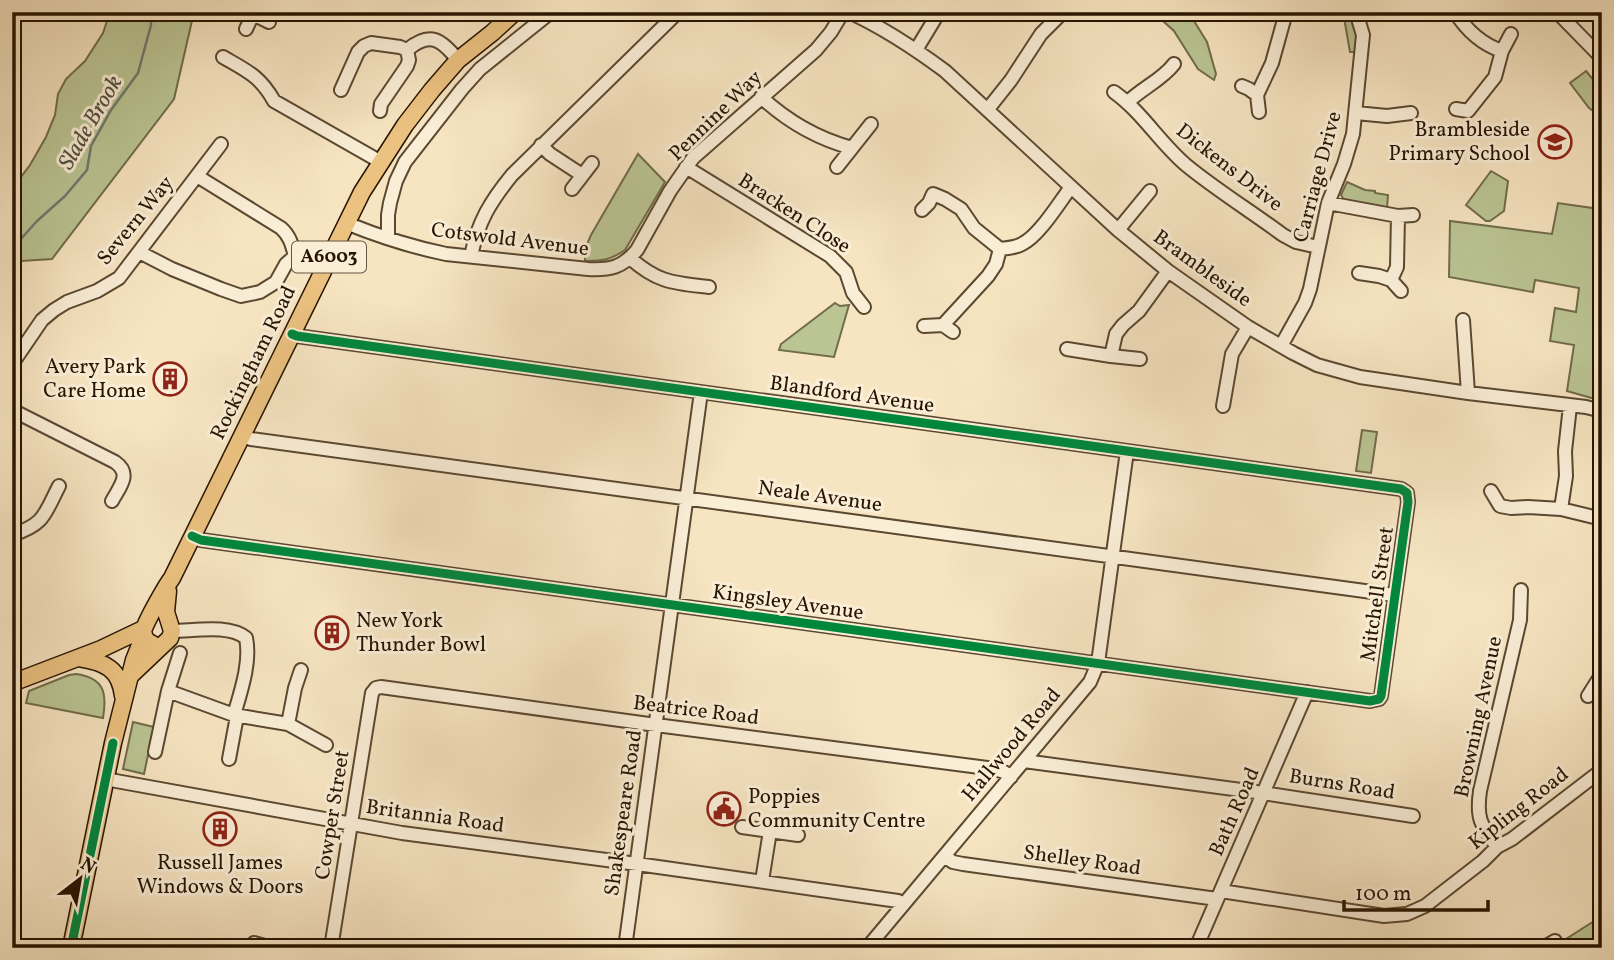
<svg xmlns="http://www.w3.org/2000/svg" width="1614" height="960" viewBox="0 0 1614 960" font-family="Vollkorn,serif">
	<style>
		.green { fill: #bbc594; stroke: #716c4a; stroke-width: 2 }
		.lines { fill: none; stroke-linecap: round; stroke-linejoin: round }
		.stream { stroke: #6e7a6f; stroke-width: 2.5 }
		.minor-casing { stroke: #5b4831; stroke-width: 16 }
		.major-casing { stroke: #271401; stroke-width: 19 }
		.minor { stroke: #faeed7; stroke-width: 12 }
		.major { stroke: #ecc281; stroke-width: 16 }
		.cycleway-casing { stroke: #faeed7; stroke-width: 13 }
		.cycleway { stroke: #00873e; stroke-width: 9 }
		.labels { text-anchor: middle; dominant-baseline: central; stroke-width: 6; stroke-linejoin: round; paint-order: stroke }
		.shield { fill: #faeed7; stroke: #665541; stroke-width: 2 }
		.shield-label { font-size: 19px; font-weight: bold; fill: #271401 }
		.street-label { font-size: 21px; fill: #271401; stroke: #faeed7 }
		.poi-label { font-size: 21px; fill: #271401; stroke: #faeed7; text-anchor: end }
		.water-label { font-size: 23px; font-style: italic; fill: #515041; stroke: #faeed7 }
	</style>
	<rect width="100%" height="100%" fill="#f7e5c2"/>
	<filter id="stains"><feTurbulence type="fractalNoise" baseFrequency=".00286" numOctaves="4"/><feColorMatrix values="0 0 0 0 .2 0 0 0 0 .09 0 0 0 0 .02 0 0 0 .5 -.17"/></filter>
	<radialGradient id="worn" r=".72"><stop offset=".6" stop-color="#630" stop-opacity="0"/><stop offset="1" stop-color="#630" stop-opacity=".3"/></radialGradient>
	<path class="green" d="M110,12h84l-20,87 -122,160 -31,2 -9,-6v-59l3,-11 15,-20 16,-28 9,-22 3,-21 8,-15 19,-18 18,-28z
		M1153,12h41v9l13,21 9,32 -2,6 -16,-11 -24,-38z
		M1343,12h9l4,11 2,29h-8z
		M1586,71l16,19v23l-3,2 -10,-7 -19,-25z
		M638,154l27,28 -40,68c-15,10 -22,11 -40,11v-12l6,-14z
		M1491,171l17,10 -4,30 -14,10h-4l-20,-16z
		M1602,174v211l-7,14 -28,-8 7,-46 -24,-4 5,-33 21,4 3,-24 -44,-8 -2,12 -84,-15 1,-56 102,13 6,-31 35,5 3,-18z
		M1347,182l18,8 10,1v2l13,2 -1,13 -43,-8 -3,-5z
		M835,303l5,3 9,-1 -15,52 -55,-7 2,-6z
		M1362,430l15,2 -6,41 -15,-2z
		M76,674c29,4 31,20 27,44l-77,-15 3,-12 40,-16z
		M133,722l21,5 -10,47 -21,-5z
		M1602,916v32h-50z"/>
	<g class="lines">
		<path class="stream" d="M12,271l7,-30 18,-20 28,-25 22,-26 4,-24 20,-36 27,-37 13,-48v-13"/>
		<defs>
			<path id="minor" d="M849,12c35,16 65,36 96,59l173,159 50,41 80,56 45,26 24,12 43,12 108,16 118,14 16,4
				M1455,12c12,19 26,32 47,39l-7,26 -27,34 -12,-2
				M1557,12l45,46
				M253,14l16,8
				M246,29l8,-17
				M916,50l23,-38
				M1502,51l9,-17
				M223,57c24,14 37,19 51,44l107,61
				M1242,86l7,3 8,6 2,17
				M341,90l17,-38 6,-6 7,-3 29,4 7,3
				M1114,92c28,20 46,51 72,73 29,24 66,47 97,70l13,7 22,5
				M1257,95l15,-32 13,-47
				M761,97c26,24 57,42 91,51l19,-24
				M1128,102c14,-14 34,-22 46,-38
				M988,109l23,-29 30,-46 22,-22
				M380,111l1,-7 26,-38 2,-6 -2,-10c23,-19 34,-11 51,10
				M1356,113l31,3 24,-3
				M541,145l9,9 32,21
				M686,167l144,89 16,16 7,21 11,14
				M837,167l15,-19
				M197,176l84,52c9,8 11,17 14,28l28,14
				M572,189l20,-26
				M1328,203l70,13 -1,51 -6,13 10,11
				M922,210l7,-7 4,-9 12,5 16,10 13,19 26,21 -4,15 -8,12 -45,49
				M1398,216l15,-1
				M346,223c32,13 66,24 100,31l142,15c22,1 34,-1 49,-19l33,-59 23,-33 123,-108 15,-18 12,-20
				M1118,230l32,-39
				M388,238v-23l2,-12 6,-22 9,-19 57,-73 18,-20 71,-57
				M1000,249c8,-1 15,-1 22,-5 17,-8 37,-41 49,-57
				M139,252l33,17 49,20 20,7 19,-4 16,-10 10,-18 9,-8
				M471,256c7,-34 19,-54 41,-81l166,-163
				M630,258c28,25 44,25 79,29
				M1359,273l20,3 12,4
				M1463,320l5,73
				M924,326l19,-1 10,7
				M1281,346l24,-43 5,-14 18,-86 16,-39 9,-30 10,-99 -7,-23
				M1067,349l44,7
				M1140,359l-29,-3 5,-22 7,-9 16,-14 29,-40
				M12,364l30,-44 12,-10 13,-8 30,-11 22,-13 102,-134
				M1223,406l9,-52 16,-27
				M12,410l103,52c17,12 5,24 -3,39
				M241,436l10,3 1143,156
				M1491,491l9,15 11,2 17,-1 33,2 41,10
				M1561,509l5,-33 -1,-25 5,-45
				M12,535c33,-11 32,-20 47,-49
				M192,536l9,4 1169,161 9,-2 2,-3 27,-194 -1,-9 -6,-4 -1104,-153 -5,-2
				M172,631c22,0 57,-7 74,7 5,24 -5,53 -12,77
				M180,653l-12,38 66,24 54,9 38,21
				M1588,696l12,-19
				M288,724l7,-36 6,-18
				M155,752l13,-61
				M229,759l8,-43
				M1024,761l232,31 157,24
				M105,779l297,54 235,31 261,37 5,4
				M742,827l56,8
				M1497,847c-16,-22 -21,-28 -17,-56l40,-171 1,-30
				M944,856l9,6 10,2 254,35
				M762,881l8,-50
				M1221,891l163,25 23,-2 18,-8 58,-45 14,-14 15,-8 90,-69
				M253,948l1,-5 18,5
				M331,948l41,-255 4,-5 5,-1 275,38 339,44 9,3 7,5
				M625,948l76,-556
				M867,948l223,-266 8,-19 29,-212
				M1196,948l111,-256
				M1543,948l12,-7"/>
			<path id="major" d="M154,645c-5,-3 -10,-5 -11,-12 0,-7 23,-47 29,-55l190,-386 43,-67 27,-35 26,-30 34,-27 23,-21
				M79,658c26,4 41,11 44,38
				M131,675l39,-37 2,-7 -6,-19 2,-21
				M12,683l89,-34 42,-20
				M71,948l42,-205 21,-83 10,-25"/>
		</defs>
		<use href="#minor" class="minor-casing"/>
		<use href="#major" class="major-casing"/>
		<use href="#minor" class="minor"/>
		<use href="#major" class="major"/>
		<defs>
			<path id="cycleway" d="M192,536l9,4 1169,161 9,-2 2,-3 27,-194 -1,-9 -6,-4 -1104,-153 -5,-2
				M71,948l42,-205"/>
		</defs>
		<use href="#cycleway" class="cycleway-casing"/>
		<use href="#cycleway" class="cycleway"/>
	</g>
	<defs>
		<symbol id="school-ring" viewBox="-11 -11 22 22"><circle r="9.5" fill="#faeed7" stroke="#8f2418" stroke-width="1.5"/><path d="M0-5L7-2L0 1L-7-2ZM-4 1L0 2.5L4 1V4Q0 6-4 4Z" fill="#8f2418"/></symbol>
		<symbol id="building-ring" viewBox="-11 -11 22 22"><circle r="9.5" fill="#faeed7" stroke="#8f2418" stroke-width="1.5"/><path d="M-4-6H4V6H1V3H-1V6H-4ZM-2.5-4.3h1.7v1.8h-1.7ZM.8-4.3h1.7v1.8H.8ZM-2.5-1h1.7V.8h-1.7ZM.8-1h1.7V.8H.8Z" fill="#8f2418"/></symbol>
		<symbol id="civic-ring" viewBox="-11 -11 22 22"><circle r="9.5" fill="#faeed7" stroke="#8f2418" stroke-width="1.5"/><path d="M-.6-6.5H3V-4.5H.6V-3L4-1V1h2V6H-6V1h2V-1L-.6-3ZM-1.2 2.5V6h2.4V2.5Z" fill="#8f2418"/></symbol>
	</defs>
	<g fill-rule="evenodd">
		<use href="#school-ring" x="1536" y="123" width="38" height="38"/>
		<use href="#building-ring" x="151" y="360" width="38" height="38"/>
		<use href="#building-ring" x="313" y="614" width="38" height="38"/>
		<use href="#civic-ring" x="705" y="790" width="38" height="38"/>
		<use href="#building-ring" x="201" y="810" width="38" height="38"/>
	</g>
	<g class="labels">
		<rect class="shield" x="292" y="241.5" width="74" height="31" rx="5"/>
		<g class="shield-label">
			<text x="329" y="257">A6003</text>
		</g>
		<g class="street-label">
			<text transform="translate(716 116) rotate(-44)">Pennine Way</text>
			<text transform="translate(1229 168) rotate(38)">Dickens Drive</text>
			<text transform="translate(1318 177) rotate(-75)">Carriage Drive</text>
			<text transform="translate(794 214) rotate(33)">Bracken Close</text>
			<text transform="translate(136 221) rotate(-51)">Severn Way</text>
			<text transform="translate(510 240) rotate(7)">Cotswold Avenue</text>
			<text transform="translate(1202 269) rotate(36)">Brambleside</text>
			<text transform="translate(254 363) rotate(-64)">Rockingham Road</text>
			<text transform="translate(852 395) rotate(8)">Blandford Avenue</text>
			<text transform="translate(820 497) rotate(8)">Neale Avenue</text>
			<text transform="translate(1378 594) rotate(-82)">Mitchell Street</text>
			<text transform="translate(788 603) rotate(8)">Kingsley Avenue</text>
			<text transform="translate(696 711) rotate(7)">Beatrice Road</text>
			<text transform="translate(1479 717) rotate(-78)">Browning Avenue</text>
			<text transform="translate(1012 745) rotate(-50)">Hallwood Road</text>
			<text transform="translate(1342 785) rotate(9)">Burns Road</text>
			<text transform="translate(1519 809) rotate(-38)">Kipling Road</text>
			<text transform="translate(1235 812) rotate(-66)">Bath Road</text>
			<text transform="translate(624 813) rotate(-82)">Shakespeare Road</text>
			<text transform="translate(333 815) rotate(-81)">Cowper Street</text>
			<text transform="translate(435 817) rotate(8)">Britannia Road</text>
			<text transform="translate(1082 861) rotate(8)">Shelley Road</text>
		</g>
		<g class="poi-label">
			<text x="1530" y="130">Brambleside<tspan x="1530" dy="24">Primary School</tspan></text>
			<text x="146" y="367">Avery Park<tspan x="146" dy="24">Care Home</tspan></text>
			<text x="356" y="621" text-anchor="start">New York<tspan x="356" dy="24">Thunder Bowl</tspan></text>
			<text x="748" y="797" text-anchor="start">Poppies<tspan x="748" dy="24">Community Centre</tspan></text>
			<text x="220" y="863" text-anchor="middle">Russell James<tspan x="220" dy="24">Windows &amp; Doors</tspan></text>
		</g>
		<g class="water-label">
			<text transform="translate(91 123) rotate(-60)">Slade Brook</text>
		</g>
	</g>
	<rect width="1614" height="960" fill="none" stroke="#f7e5c2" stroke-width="42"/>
	<rect x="14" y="14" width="1586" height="932" fill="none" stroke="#271401" stroke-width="3.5"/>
	<rect x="21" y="21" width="1572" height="918" fill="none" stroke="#271401" stroke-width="2"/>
	<g transform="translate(80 879) rotate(31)" stroke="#faeed7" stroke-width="5" paint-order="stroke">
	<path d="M0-5L12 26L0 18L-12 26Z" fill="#271401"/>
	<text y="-10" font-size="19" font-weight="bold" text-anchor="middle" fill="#271401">N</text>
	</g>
	<path d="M1344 900v10h144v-10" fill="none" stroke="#271401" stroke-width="3.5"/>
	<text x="1355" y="900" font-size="21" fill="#271401" stroke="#faeed7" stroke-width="5" paint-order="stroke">100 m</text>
	<rect width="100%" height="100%" filter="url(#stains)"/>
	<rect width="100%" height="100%" fill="url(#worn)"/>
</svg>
